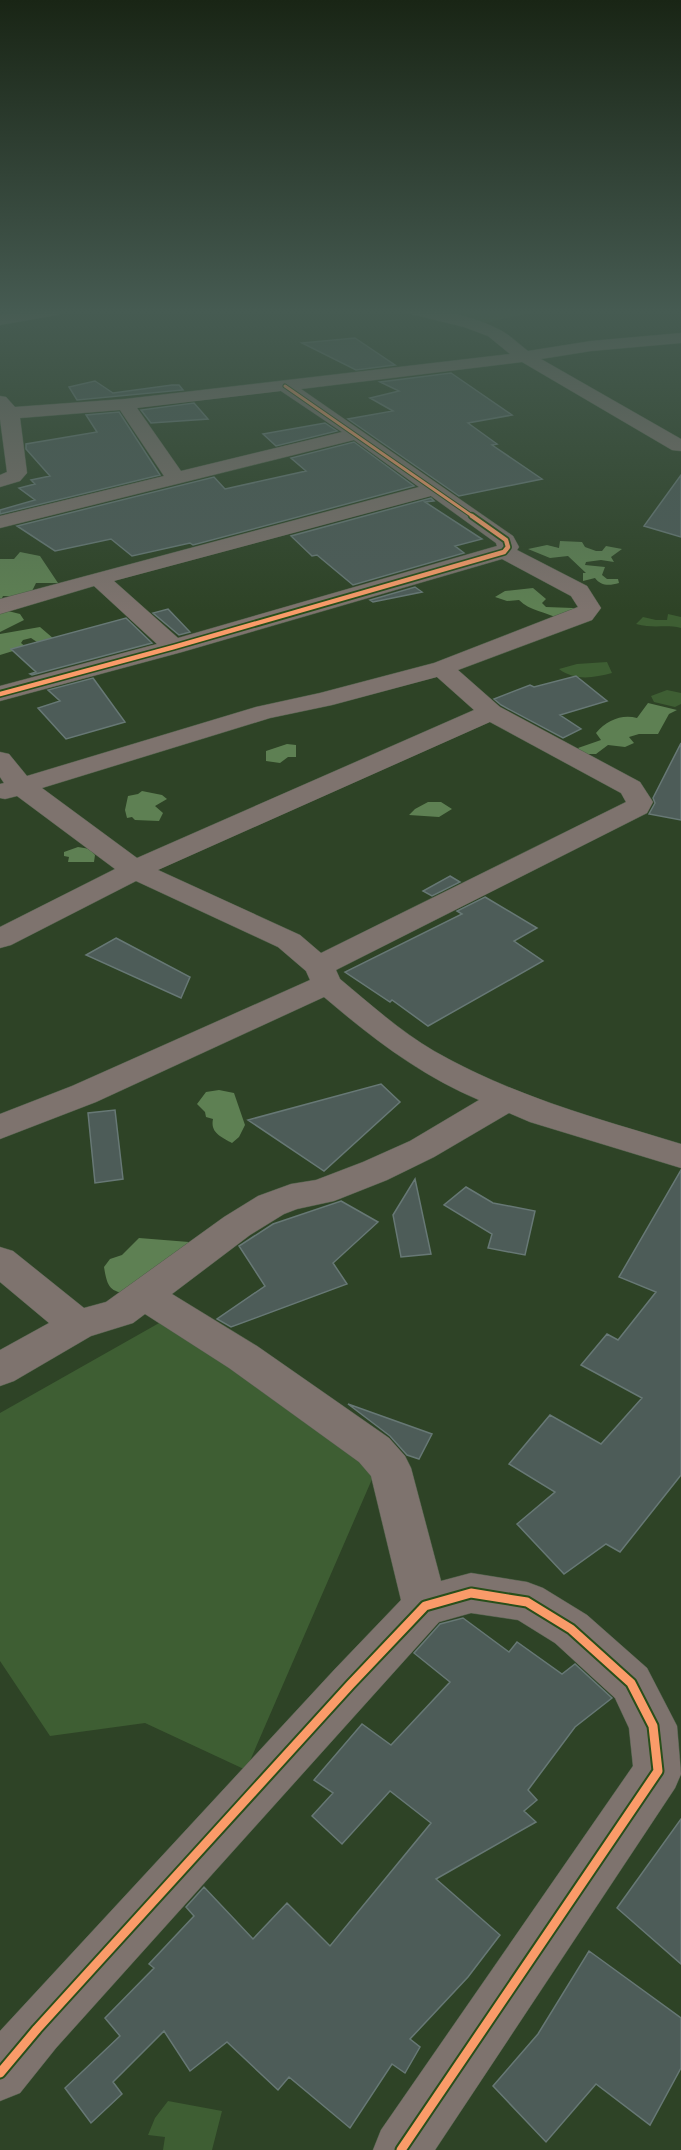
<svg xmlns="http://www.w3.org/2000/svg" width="681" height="2150" viewBox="0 0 681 2150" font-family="'Libre Baskerville',serif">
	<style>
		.green { fill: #3e5e33 }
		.forest { fill: #5e8053 }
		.building { fill: #4d5c58; stroke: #677875; stroke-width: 1.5 }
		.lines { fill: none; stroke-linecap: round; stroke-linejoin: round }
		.street-casing { stroke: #4e6048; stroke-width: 1 }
		.street { fill: #7e736e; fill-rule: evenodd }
		.cycleway-far2-casing { stroke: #284f1a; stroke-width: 5 }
		.cycleway-far1-casing { stroke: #284f1a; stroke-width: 8 }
		.cycleway-casing { stroke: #284f1a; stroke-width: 13 }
		.cycleway-far2 { stroke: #fa9b69; stroke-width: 3 }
		.cycleway-far1 { stroke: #fa9b69; stroke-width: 4.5 }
		.cycleway { stroke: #fa9b69; stroke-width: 9 }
	</style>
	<rect width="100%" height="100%" fill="#2e4326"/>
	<path class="green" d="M451,310h91l-66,15z
		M668,614l13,3v11c-16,-4 -26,1 -45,-4l7,-7 13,3h11z
		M607,662l5,11c-19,5 -37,8 -53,-4l18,-5z
		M667,690l14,3v11l-6,3 -21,-5 -3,-6z
		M168,1318l211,145 -133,307 -101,-47 -95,13 -50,-75v-248z
		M168,2101l54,10 -10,39h-49l2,-13 -17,-2 7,-17z"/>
	<path class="forest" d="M560,541l22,1 3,5 11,4h6l4,-5 16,3 -11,8 3,5 -13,-2 -15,2 -1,3 20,2 -3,8 5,4h11l1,4c-10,3 -18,3 -24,-5l-12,3v-8h3l-18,-17 -18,2 -22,-9 19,-4 12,3z
		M20,552l20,4 18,27h-22l-7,14 -26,-1 -3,6v-43h14z
		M533,588l13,11 -4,4 4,4 27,1 7,3 -20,8c-14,-7 -30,-8 -41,-19l-12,1 -12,-4 10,-6z
		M0,609l20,5 4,6 -24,12z
		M40,627l14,12 -14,5 -9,-6 -8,2 -2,3 5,4 -26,8v-21z
		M648,703l29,7 -8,4 -11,20h-19l-10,3 5,6 -9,4 -17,-2 -12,9h-12l-6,-6 23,-8 -5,-7c11,-13 26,-19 41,-15z
		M287,744l9,1v12h-8l-8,6 -14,-2v-10z
		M142,791l20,4 5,4 -12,7 8,7 -4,8 -24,-1 -3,-3 -5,1 -2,-8 3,-14 10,-2z
		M428,802h13l11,7 -13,8 -30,-2 6,-6z
		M78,847l12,2 5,6 -1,7h-26l1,-5 -5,-1v-4z
		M219,1090l15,3 11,32 -6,12 -7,6c-10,-6 -22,-10 -19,-24l-7,-2 -1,-5 -8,-8 9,-12z
		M139,1238l50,4 10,4 -70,47c-20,0 -22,-8 -25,-26l6,-8 12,-4z"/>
	<path class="building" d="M355,338l40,27 -39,5 -54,-27z
		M451,373l61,42 -44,8 29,21 -5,1 50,34 -83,17 -111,-77 45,-8 -23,-13 29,-7 -19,-9z
		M95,381l18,12 59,-8h7l4,5 -106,10 -8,-13z
		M194,403l14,16 -57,4 -10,-13z
		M119,412l41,63 -160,39v-4l35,-10 -16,-12 16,-4 -4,-4 19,-4 -24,-27v-5l71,-12 -11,-17z
		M325,423l12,8 -61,15 -13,-12z
		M354,442l60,44 -221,59 -3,-2 -58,13 -21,-17 -56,12 -38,-25 197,-49 11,12 81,-18 -15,-13z
		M681,475v62l-37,-11z
		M431,498l3,3 -9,1 57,37 -27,7 9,7 -111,32 -36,-30 -5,1 -21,-20z
		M415,587l7,5 -49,10 -3,-2z
		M168,609l22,23 -11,3 -26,-22z
		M126,618l26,25 -120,32 -2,-1 6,-2 -25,-23z
		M576,676l31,25 -47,14 21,14 -18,9 -62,-33 -7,-6 36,-14 4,2z
		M93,678l32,44 -59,17 -28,-31 22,-7 -12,-11z
		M681,743v77l-32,-6 6,-11 -2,-5z
		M450,876l10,6 -28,14 -9,-5z
		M485,897l52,31 -23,13 29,20 -115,65 -36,-26 -2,2 -45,-30 117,-58 -5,-3z
		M116,938l74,39 -9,21 -95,-43z
		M381,1084l19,18 -76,69 -76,-51z
		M115,1110l8,69 -28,4 -7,-70z
		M681,1170v305l-61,77 -14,-8 -42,30 -47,-50 38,-32 -46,-28 41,-49 51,29 41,-46 -61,-33 26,-31 11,6 38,-48 -37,-15z
		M415,1179l16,75 -30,3 -8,-42z
		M466,1187l27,16 42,8 -10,44 -37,-7 4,-14 -48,-29z
		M341,1201l37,21 -45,41 14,21 -116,43 -14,-8 48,-33 -26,-40 34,-22z
		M348,1404l84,30 -13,25 -12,-4 -17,-19z
		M463,1618l46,34 8,-10 45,32 13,-10 37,34 -37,29 -47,63 9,10 -13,11 12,11 -100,57 64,56 -32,42 -58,62 10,8 -15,26 -13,-9 -42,64 -61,-51 -11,13 -51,-48 -37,29 -26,-40 -51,51 9,12 -31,29 -26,-35 55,-52 -15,-18 49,-50 -5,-4 45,-48 -8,-9 18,-20 49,52 34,-36 43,43 101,-123 -41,-32 -48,53 -30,-28 21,-23 -19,-13 48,-56 29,21 59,-63 -36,-29 26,-29z
		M681,1819v145l-64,-56z
		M589,1951l92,67v50l-31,57 -54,-41 -50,58 -53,-56 45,-52z"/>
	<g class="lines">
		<defs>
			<path id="street" d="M32,310h33l-8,5 -57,10v-10z
				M405,310c30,-3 65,5 93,19 11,5 21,15 30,22l63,-10 90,-8v10l-90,8 -50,8 140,80v12l-9,-1 -150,-88 -221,27 212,147 6,11 -2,3 70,36 14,22 -9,12 -134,50 42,37 140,75 13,20 -6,11 -311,157 4,9c30,25 60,52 94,72 79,45 161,67 247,93v24l-151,-46 -21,-9 -75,44 -47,23 -53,21 -37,8 -13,5 -34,21 -78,59 85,52 132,92 16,18 6,12 30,113 30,-8 56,9 16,6 44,27 60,53 30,58 4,48 -6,14 -240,362h-62l8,-20 252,-364 -4,-38 -14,-30 -60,-55 -37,-23 -47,-7 -32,9 -383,426 -36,45 -20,8v-70l334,-361 67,-70 -30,-124 -12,-14 -130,-94 -84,-54 -12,9 -42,13 -77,45 -14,5v-36l49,-27 -49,-41v-35l13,4 71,57 22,-6 118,-85 34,-21 33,-12 25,-4 47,-18 47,-21 69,-41c-59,-25 -107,-62 -155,-103l-228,105 -96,37v-25l72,-28 238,-106 -4,-9 -28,-24 -142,-66 -125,64 -11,3v-21l115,-58 -98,-73 -12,3 -5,-1v-14l4,-1 -4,-6v-25l9,2 18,22 229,-69 64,-14 114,-30 144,-56 -7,-11 -69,-37 -320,93 -182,49v-15l157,-42 -63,-58 -94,28v-15l419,-112 -65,-47 -354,88v-12l164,-40 -44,-66 -100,8 7,55 -7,8 -20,6v-12l7,-3 -7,-53v-23l6,1 9,10 110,-8 385,-45 -22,-18 -24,-9 -57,-14zM281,391l61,41 -161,39 -44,-63zM431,496l65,47 1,3 -319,92 -64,-57zM437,677l37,33 -337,148 -95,-70 228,-70 62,-13zM490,722l131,71 5,9 -305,151 -21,-18 -142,-65z"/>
		</defs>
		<use href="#street" class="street-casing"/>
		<use href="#street" class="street"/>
		<defs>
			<path id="cycleway-far2" d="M285,386l190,132"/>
			<path id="cycleway-far1" d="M0,694l174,-47 330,-95 4,-5 -2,-7 -34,-24"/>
			<path id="cycleway" d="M0,2073l37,-44 313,-344 75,-79 46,-13 56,9 44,27 60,54 22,43 5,45 -257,379"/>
		</defs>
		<use href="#cycleway-far2" class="cycleway-far2-casing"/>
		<use href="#cycleway-far1" class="cycleway-far1-casing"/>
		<use href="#cycleway" class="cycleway-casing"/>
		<use href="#cycleway-far2" class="cycleway-far2"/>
		<use href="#cycleway-far1" class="cycleway-far1"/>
		<use href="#cycleway" class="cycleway"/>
	</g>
	<linearGradient id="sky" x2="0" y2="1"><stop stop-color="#192515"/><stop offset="0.51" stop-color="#465b52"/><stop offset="1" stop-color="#465b52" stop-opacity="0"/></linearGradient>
	<rect width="681" height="611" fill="url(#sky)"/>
</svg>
